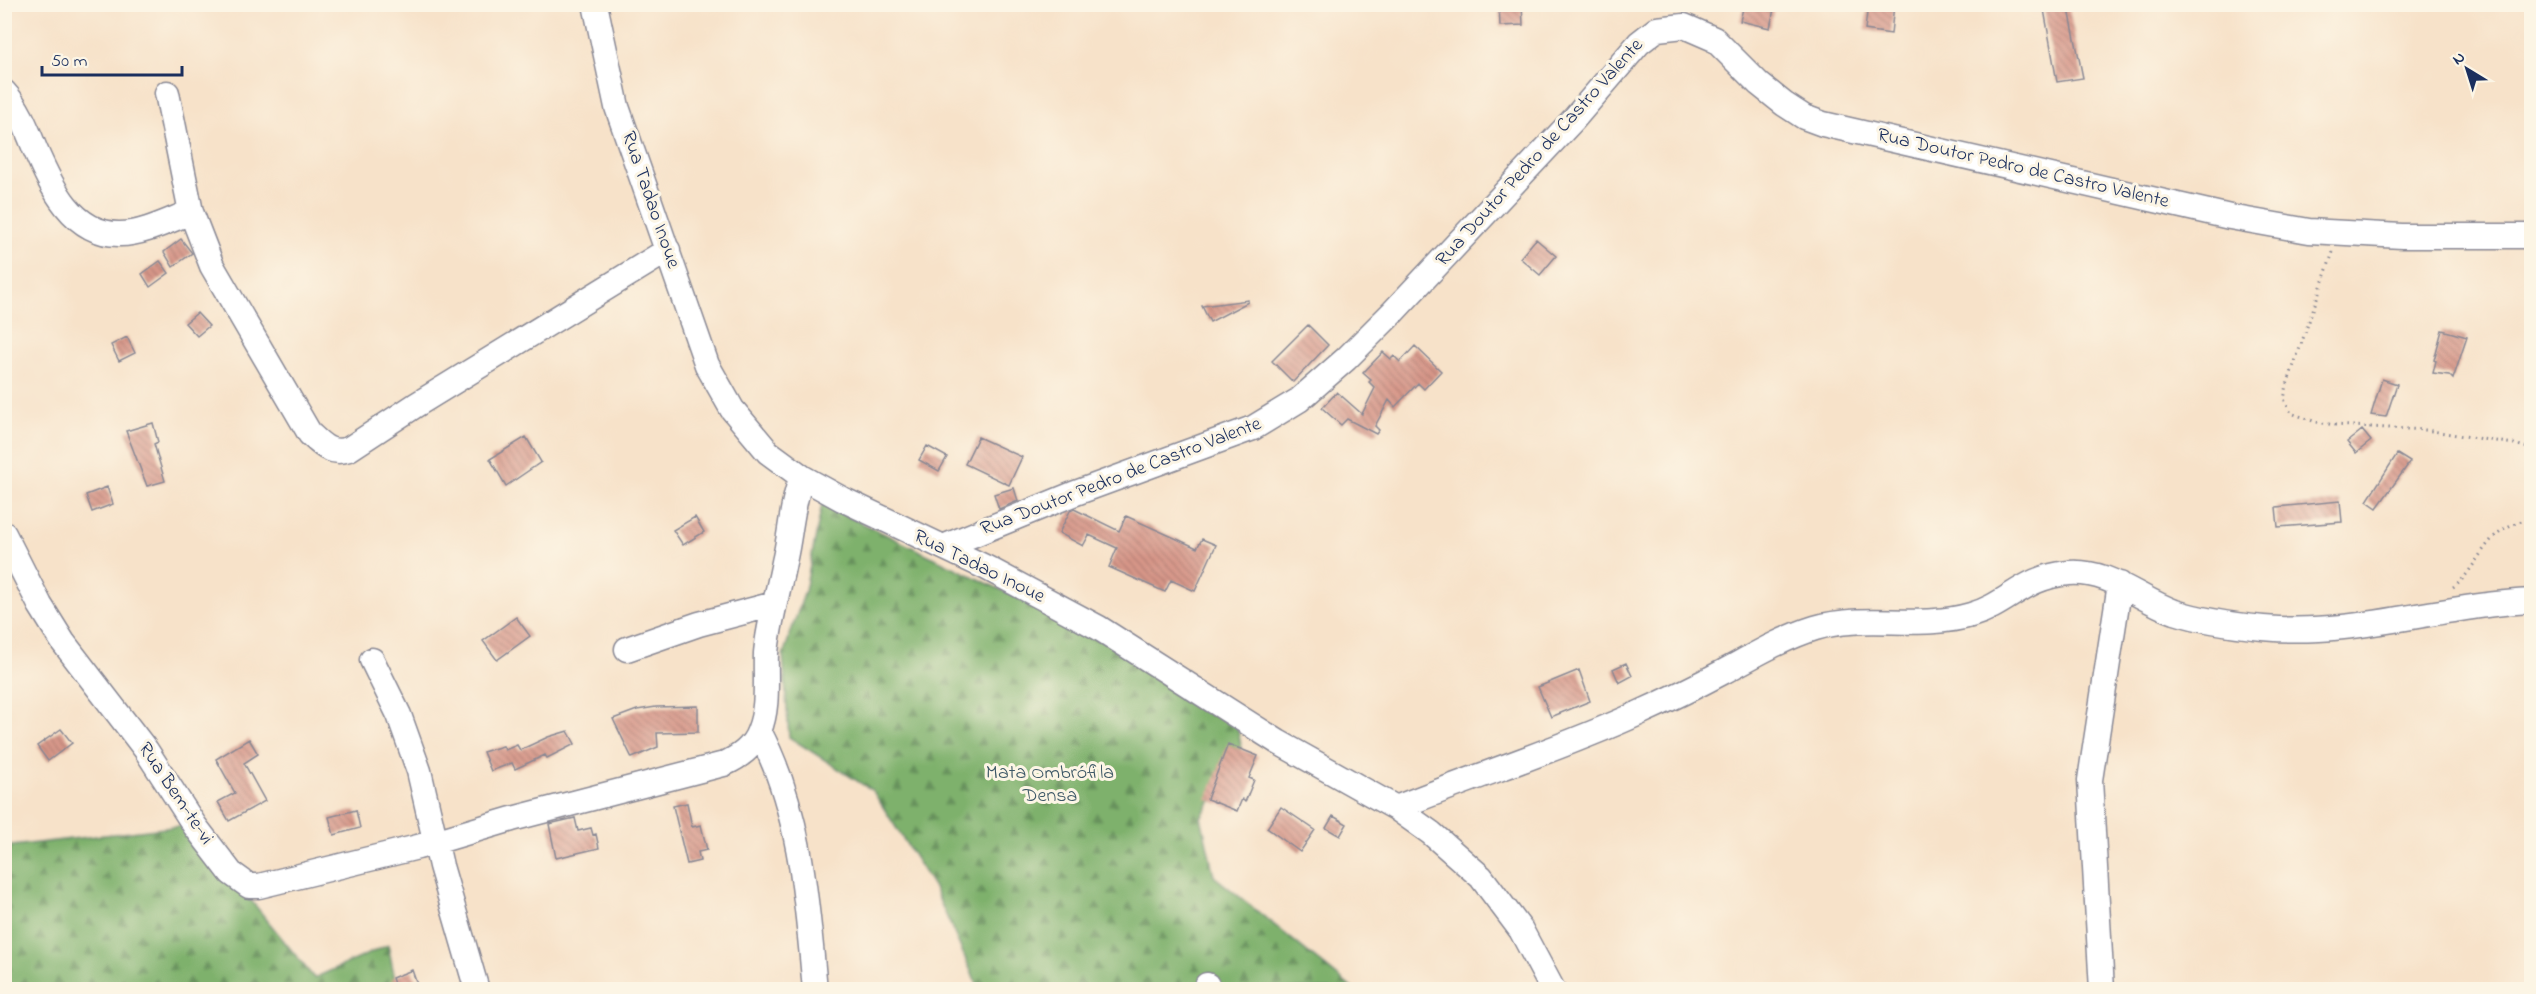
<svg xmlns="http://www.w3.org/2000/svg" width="2536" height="994" viewBox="0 0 2536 994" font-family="'Indie Flower',sans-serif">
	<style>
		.forest { fill: url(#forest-firs); stroke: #4c7065; stroke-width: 1.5 }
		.building { fill: url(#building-back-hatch) }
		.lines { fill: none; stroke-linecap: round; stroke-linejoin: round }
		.minor-casing { stroke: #898894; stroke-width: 27 }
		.path { stroke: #898894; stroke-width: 3; stroke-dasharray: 1.5 4.5; stroke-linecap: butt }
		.minor { stroke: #fff; stroke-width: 24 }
		.labels { text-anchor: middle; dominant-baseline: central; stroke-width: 6; stroke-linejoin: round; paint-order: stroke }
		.street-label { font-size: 20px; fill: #1b2f5e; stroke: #fcf5e5 }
		.park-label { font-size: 20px; fill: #3c5766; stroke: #fcf5e5 }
	</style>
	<defs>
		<pattern id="forest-firs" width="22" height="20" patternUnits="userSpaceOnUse" patternTransform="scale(1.5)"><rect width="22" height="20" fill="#7eb16c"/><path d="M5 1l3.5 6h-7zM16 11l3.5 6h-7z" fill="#66905c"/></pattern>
		<pattern id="building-back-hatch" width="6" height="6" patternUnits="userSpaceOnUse" patternTransform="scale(1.5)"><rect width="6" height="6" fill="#d79688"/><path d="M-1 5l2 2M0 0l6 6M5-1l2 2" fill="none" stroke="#ae7b72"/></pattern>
	</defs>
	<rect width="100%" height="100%" fill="#fcf5e5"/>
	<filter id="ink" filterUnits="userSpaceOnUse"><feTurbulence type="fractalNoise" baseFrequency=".0167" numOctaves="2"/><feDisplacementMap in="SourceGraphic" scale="12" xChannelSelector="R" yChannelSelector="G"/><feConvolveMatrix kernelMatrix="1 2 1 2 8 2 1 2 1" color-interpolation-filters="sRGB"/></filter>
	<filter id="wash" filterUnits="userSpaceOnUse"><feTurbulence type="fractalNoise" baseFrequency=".008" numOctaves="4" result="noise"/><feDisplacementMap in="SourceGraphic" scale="24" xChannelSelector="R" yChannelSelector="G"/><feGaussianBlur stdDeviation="1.35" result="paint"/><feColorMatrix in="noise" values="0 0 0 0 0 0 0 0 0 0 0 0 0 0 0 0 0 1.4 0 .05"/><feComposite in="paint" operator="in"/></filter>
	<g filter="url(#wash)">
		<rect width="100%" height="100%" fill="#f7e2c9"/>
		<path class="forest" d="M822,504l321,154 93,63 6,29 -41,67 13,59 139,113h-374l-46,-103 -60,-95 -84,-54 -6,-82 22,-64z
			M190,825l124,153 74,-33 9,44h-392l-1,-142z"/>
		<g id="blocks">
			<path class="building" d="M1499,4h23l1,21 -23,1z
				M1744,4h31l-5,24 -30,-7z
				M1868,4h26l-3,30 -26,-4z
				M2043,4h25l15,74 -26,4z
				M181,239l11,14 -19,14 -9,-15z
				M1536,239l20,17 -16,19 -20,-17z
				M160,261l9,12 -19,14 -8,-13z
				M1248,300v2l-38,20 -8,-16z
				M197,313l12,13 -12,10 -12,-13z
				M1308,325l20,20 -35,37 -21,-21z
				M2442,330l25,7 -14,42 -4,-4 -16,-2 3,-12 -2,-1z
				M127,337l8,16 -16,8 -8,-16z
				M1415,346l26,25 -17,18 -6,-6 -23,24 -6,-7 -14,26 4,4 -3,4 -29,-15 -6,6 -19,-17 15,-16 25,22 13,-26 -6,-6 2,-2 -8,-7 20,-21 8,7 3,-3 6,6z
				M2382,379l15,5 -11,33 -15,-2z
				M153,423l5,19 -4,2 11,37 -18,5 -21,-55z
				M2362,430l9,11 -15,12 -9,-11z
				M526,437l15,25 -35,24 -16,-27z
				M978,437l44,20 -13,28 -44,-21z
				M927,446l20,11 -8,14 -20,-11z
				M2397,454l13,8 -33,46 -10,-7z
				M107,487l6,17 -21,8 -6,-17z
				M1014,488l4,13 -19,8 -5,-15z
				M2340,501l2,21 -64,5 -2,-20z
				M1074,509l45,22 7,-15 71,32 5,-9 14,6 -21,46 -24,-11 -6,12 -56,-25 8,-19 -28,-13 -6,11 -24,-13 11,-22z
				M695,517l9,15 -21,13 -10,-15z
				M516,617l14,19 -33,24 -14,-19z
				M1626,663l6,13 -13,7 -6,-14z
				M1579,670l11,31 -39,16 -13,-30z
				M698,706v26l-41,1 1,14 -26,11 -19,-39 24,-9 19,-3z
				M61,729l11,14 -24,18 -11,-15z
				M568,731l7,13 -28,14 -2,-3 -30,14 -3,-6 -21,8 -8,-19 20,-6 2,4 12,-5 3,5 28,-13z
				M249,739l9,15 -14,9 21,38 -36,20 -11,-19 17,-9 -19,-34z
				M1228,744l30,12 -9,22 5,2 -9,22 -3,-3 -5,12 -30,-12z
				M687,803l5,24 9,-2 6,25 -9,2 2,9 -13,3 -14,-58z
				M1281,807l34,23 -15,22 -33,-24z
				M356,810l4,18 -26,7 -5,-18z
				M1333,816l14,8 -7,12 -14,-8z
				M575,818l3,13 13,-3 2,7 3,-1 3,14 -43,10 -7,-34z
				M412,970l7,20h-23l-4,-12z"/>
		</g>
	</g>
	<g filter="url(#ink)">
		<use href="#blocks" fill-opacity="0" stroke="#898894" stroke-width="1.5"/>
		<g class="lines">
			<defs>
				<path id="minor" d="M595,4l22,103 90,258 25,44 36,43 34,25 40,22 145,69 112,60 179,114 118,66 35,25 50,44 40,53 32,60
					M4,92c15,16 23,37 31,57 16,37 38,86 85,85 23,0 50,-14 71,-22
					M167,93l24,119 21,54 98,168c13,12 21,21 39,15l67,-44 252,-155
					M4,534l36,71 23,37 83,108 49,76 36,47 18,13h10l159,-39 94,-28 212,-55c15,-7 29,-16 35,-33 10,-24 6,-53 7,-78 3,-31 12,-60 18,-91 7,-28 7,-57 18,-85
					M943,547l130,-53 180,-66 46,-28 47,-41 47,-47 181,-193 65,-76 18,-14 27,-3 30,13 45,45 25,20 20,13 19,7 407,93 79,14 93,5h130
					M627,649l72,-25 75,-20
					M372,660l27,55 20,56 22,95 36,124
					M759,731c42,79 48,171 56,259
					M1396,808c79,-32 162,-58 241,-94 29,-13 58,-27 86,-42 30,-16 60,-34 92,-44 50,-15 105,2 156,-13 38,-11 52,-38 98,-42 41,-3 69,26 106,39 28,9 58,13 88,16 91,9 178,-23 269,-27
					M1207,985l2,5
					M2102,990l-12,-210 30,-196"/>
			</defs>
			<use href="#minor" class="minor-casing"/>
			<path class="path" d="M2333,252l-46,133 -3,14 7,14 25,9 18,3 92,5 88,14 18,5
				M2453,588c18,-14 25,-35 41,-51 10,-11 24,-15 38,-19"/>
			<use href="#minor" class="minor"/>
		</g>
	</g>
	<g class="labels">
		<g class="street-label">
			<text transform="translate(1540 153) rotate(-48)">Rua Doutor Pedro de Castro Valente</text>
			<text transform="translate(2023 169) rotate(13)">Rua Doutor Pedro de Castro Valente</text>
			<text transform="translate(650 200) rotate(71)">Rua Tadao Inoue</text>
			<text transform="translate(1121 477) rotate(-21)">Rua Doutor Pedro de Castro Valente</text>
			<text transform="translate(979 567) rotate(26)">Rua Tadao Inoue</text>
			<text transform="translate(175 794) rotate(56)">Rua Bem-te-vi</text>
		</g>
		<g class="park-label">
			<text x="1050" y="773">Mata Ombrófila<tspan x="1050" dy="23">Densa</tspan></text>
		</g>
	</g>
	<rect width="2536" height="994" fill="none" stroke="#fcf5e5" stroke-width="24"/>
	<g transform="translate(2467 69) rotate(322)" stroke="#fcf5e5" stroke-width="4.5" paint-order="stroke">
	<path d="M0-4.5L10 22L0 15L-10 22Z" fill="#1b2f5e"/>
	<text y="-9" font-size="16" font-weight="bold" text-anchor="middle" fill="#1b2f5e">N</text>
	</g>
	<path d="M42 66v9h140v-9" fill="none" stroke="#1b2f5e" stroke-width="3"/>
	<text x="51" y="66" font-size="18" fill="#1b2f5e" stroke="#fcf5e5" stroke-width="4.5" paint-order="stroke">50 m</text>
</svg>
